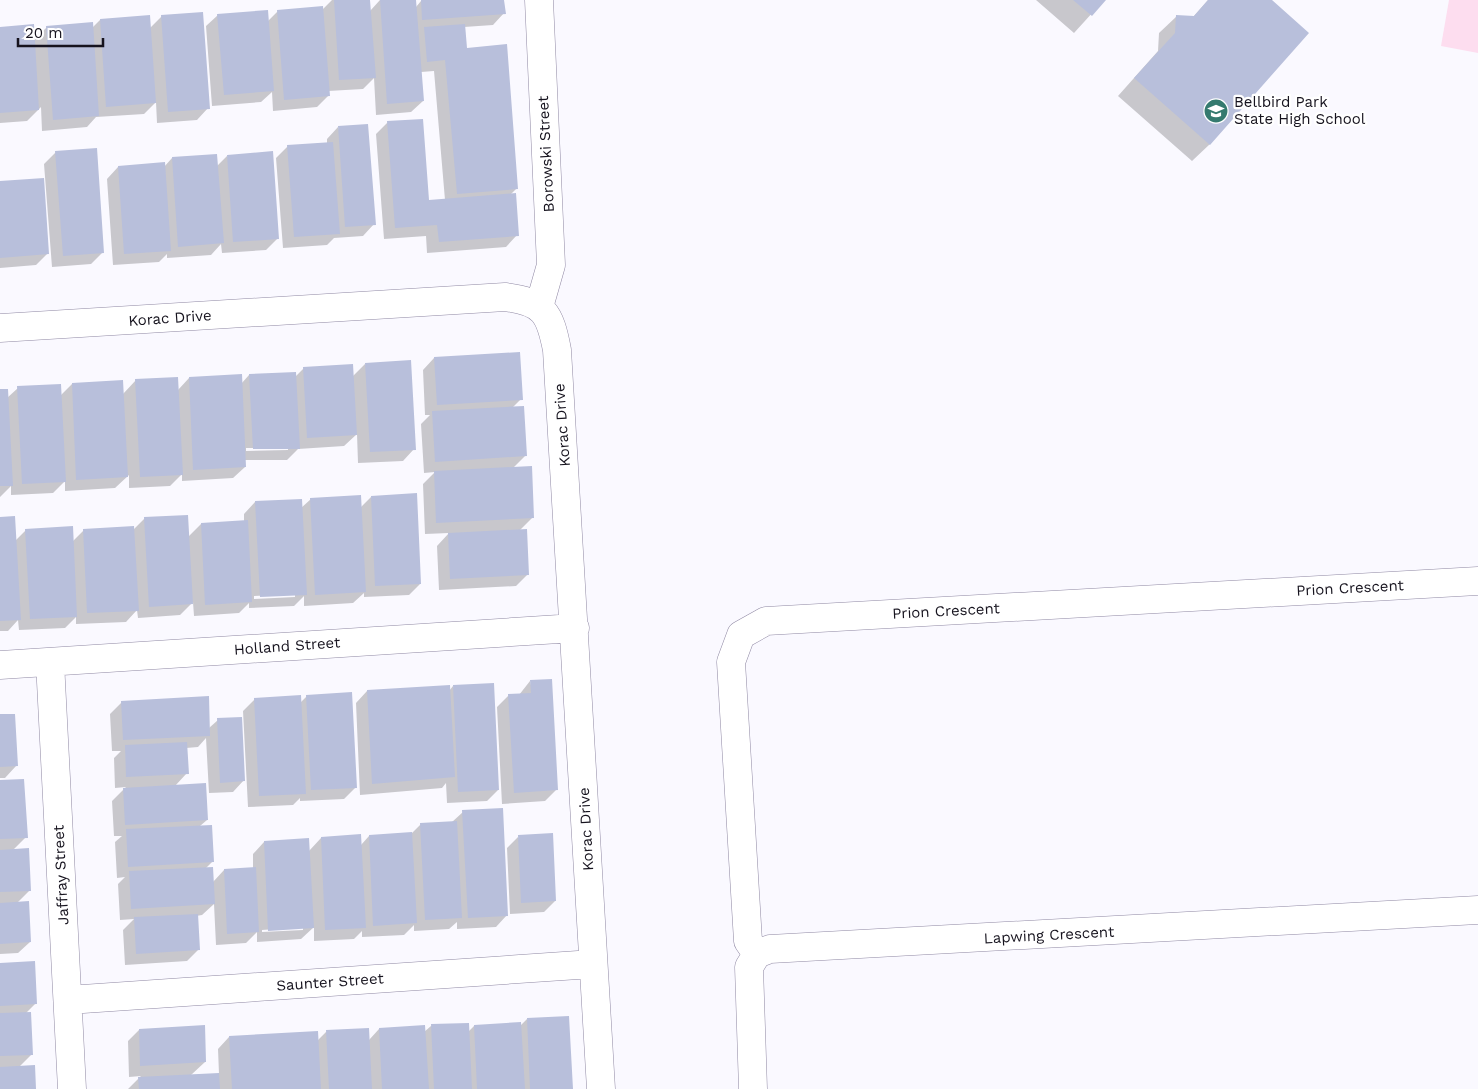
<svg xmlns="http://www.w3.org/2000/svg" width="1478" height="1089" viewBox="0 0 1478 1089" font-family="'Work Sans',sans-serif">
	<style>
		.green { fill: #fdddef }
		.shadow { fill: #0003; fill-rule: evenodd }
		.building { fill: #b8bfdb }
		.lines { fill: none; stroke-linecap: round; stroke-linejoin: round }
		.minor-casing { stroke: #9089a4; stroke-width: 29 }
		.minor { stroke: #fff; stroke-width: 28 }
		.labels { text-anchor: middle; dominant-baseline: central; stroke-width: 4.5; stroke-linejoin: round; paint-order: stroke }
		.poi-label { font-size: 15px; fill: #16131e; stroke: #fff; text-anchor: start }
		.street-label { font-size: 15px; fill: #16131e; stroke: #fff }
	</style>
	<rect width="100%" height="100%" fill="#faf9ff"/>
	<path class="green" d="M1449,0h29v53l-37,-7z"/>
	<path class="shadow" d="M332,0h37l1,11 10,-11h35l1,7 5,-6 7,-1h75l1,13 -11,12 -29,2 1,22 52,139 -7,7 7,40 -11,12 -79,6 -1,-17 -42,3 -8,-105 12,-12 40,80 17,-2 -11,-129 -13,1 2,29 -12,11 -35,3 -2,-37 -11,11 -35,2 1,4 -12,12 -44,4 -1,-19 -11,10 -49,4 -6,-80 12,-11 50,6 10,-10 44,-1z
		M1036,0h68l-30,33z
		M1208,0h62l-60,144 -18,17 -74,-65 40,-45 1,-18 18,-17 16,1z
		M162,16l46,92 -11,12 -40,3 -1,-21 -12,12 -48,3 -9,10 -45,4 -1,-24 -14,14 -27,2v-95l33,13 14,-14 45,1 8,-8 50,8z
		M338,127l36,97 -11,12 -29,2 -7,7 -44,3 -7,-90 12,-12 39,-3v-4z
		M56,152l47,100 -12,12 -39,3 -8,-103z
		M227,156l51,82 -12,12 -44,3 -1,-9 -10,11 -44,3v-4l-8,8 -46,3 -6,-86 11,-12h46l8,-9 45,8z
		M0,183l48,70 -12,12 -36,3z
		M434,358l87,41 -9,9 13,48 -12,12 20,49 -13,13 8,44 -12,12 -77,4 -2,-44 12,-13 -24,1 -2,-50 12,-12 -11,1 -3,-49 9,-9h-5l-2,-45z
		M365,364l49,85 -11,12 -45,2 -1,-29 -13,12 -46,3 -11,11h-42v7l-12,11 -51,3v-7l-12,12 -41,2v-13l-14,13 -50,3v-10l-12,12 -42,2v-9l-11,11v-107l7,8 11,-10 42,8 12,-12 51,10 13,-14 42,10 11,-12 52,6 8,-9 46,2 9,-9 48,9zM246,448h42v2l-42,1z
		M371,497l49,87 -11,11 -45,2v-4l-11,10 -49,3v-10l-10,10 -45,2v-5l-10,10 -45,3 -1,-14 -13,13 -42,3 -1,-8 -11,12 -50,2v-7l-11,11 -46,2 -1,-10 -10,11h-8v-113l15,23 11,-11 46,12 12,-12h49l12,-12 43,19 13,-13 43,-2v-8l11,-12 46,6 10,-9 49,9zM295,594v3l-41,2v-3z
		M530,681l26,109 -11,11 -43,3 -5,-97 12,-12h10z
		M453,686l45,104 -11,11 -40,2 -1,-20 -4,5 -82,7 -4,-92 11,-12h82z
		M307,696l49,91 -12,12 -44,2v-3l-7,7 -45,2 -5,-96 12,-12 45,4z
		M122,702l87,26 9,-8 26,60 -11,12 -24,1 -3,-55 -8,9 -12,1 1,25 -12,13 32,34 -7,6 13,35 -7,7 7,14 11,-12 29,-2v-14l11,-12 45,9 12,-13 40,7 8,-9 42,-2 10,-10 31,-2 11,-10 44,103 -11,12 -39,2v-7l-8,7 -35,2v-6l-10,10 -42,2v-6l-8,8 -40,2v-14l-13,12 -44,3v-10l-11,11 -30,2 -2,-41 -12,11 -6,1 2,34 -11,11 -62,4 -2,-35 11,-11 -14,1 -2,-36 7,-7 -8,1 -2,-36 7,-6h-8l-2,-35 14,-14 -11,1 -1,-30 7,-7h-9l-2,-37zM303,927v3l-41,2v-2z
		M0,716l16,50 -11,12h-5z
		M0,782l26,55 -13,13 17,40 -13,13 13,39 -12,11 -18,1z
		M518,837l37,64 -11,11 -34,2 -3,-66z
		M0,964l36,39 -10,10 6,41 -13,13 16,22h-35z
		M527,1019l45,70h-444l13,-13 -12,1 -1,-36 11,-11 66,32 -14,13 28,-1 -1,-25 11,-12 88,4 9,-9 43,8 10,-11 45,3 7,-6 37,6 6,-6h46z"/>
	<path class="building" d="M334,0h36l6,78 -37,2z
		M380,0h36l8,101 -37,3z
		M421,0h83l2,14 -84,6z
		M1073,0h33l-14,16z
		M1208,0h64l37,33 -99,112 -76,-67 41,-45 1,-18 18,1z
		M323,6l7,90 -46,4 -7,-90z
		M268,10l6,81 -50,4 -7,-81z
		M203,12l7,97 -42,3 -7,-97z
		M150,15l6,88 -50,4 -6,-88z
		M93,22l6,94 -46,4 -7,-94z
		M34,24l5,86 -39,3v-86z
		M465,24l2,24 40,-4 11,145 -61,5 -12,-134 -18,2 -3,-35z
		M423,119l6,81 87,-7 3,43 -80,6 -2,-17 -42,3 -8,-107z
		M368,124l8,101 -31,2 -7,-101z
		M333,142l7,92 -46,3 -7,-92z
		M97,148l7,105 -41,3 -8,-105z
		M273,151l6,88 -46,3 -6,-87z
		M217,154l7,89 -46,4 -6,-90z
		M165,162l6,89 -47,3 -6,-88z
		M44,178l5,76 -49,4v-77z
		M520,352l3,48 -86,5 -3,-48z
		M411,360l5,90 -46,2 -5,-89z
		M353,364l4,71 -50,3 -4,-71z
		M296,372l4,77h-47l-4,-75z
		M242,374l4,93 -53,3 -4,-93z
		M178,377l5,98 -43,2 -5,-98z
		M123,380l5,97 -52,3 -4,-97z
		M61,384l5,98 -44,2 -5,-98z
		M0,389h8l5,97h-13z
		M524,406l3,50 -92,6 -3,-51z
		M532,466l2,52 -98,5 -2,-52z
		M417,493l4,91 -46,2 -4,-90z
		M361,495l5,97 -51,3 -5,-97z
		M302,499l5,96 -47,2 -5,-96z
		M188,515l5,89 -44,3 -5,-90z
		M15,516l6,104 -21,1v-104z
		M248,520l4,82 -47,3 -4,-82z
		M73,526l4,91 -47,2 -5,-90z
		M134,526l5,85 -52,2 -4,-84z
		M527,529l2,46 -79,4 -2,-46z
		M552,679l6,111 -44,3 -6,-99 23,-1 -1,-13z
		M494,683l5,107 -41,2 -5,-107z
		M450,685l5,92 -83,7 -5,-94z
		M352,692l5,96 -46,2 -5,-95z
		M301,695l5,99 -47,2 -5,-98z
		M209,696l1,40 -87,4 -2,-39z
		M0,714h15l3,52 -18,1z
		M242,717l3,64 -25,2 -3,-65z
		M187,742l2,32 -63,3 -1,-32z
		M24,779l4,59 -28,1v-59z
		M206,783l2,37 -83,5 -2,-37z
		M503,808l5,108 -40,2 -6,-108z
		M457,821l5,97 -37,2 -5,-97z
		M212,825l2,37 -86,5 -2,-38z
		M412,832l5,91 -44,3 -4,-91z
		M553,833l3,68 -35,2 -3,-68z
		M361,834l5,94 -41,2 -4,-93z
		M309,838l5,90 -46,3 -4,-90z
		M29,848l2,43 -31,1v-42z
		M213,867l2,37 -84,5 -2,-38z
		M256,867l3,65 -32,2 -3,-65z
		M29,901l2,41 -31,2v-41z
		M198,914l2,36 -64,4 -2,-37z
		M35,961l2,43 -37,2v-43z
		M31,1012l2,43 -33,1v-43z
		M569,1016l4,73h-43l-3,-71z
		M521,1022l4,67h-48l-3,-64z
		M469,1023l3,66h-38l-3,-65z
		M205,1025l1,37 -66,4 -1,-37z
		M425,1025l4,64h-47l-3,-61z
		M369,1028l3,61h-43l-3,-59z
		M318,1031l3,58h-89l-3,-53z
		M35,1065l1,24h-36v-22z
		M219,1073l1,16h-81l-1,-12z"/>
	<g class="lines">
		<defs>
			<path id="minor" d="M539,0l12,265 -12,42
				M0,328l505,-31c39,5 45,16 52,53l44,739
				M50,662l22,427
				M0,665l575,-37
				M757,954l-9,-13 -17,-279 10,-27 25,-14 712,-40
				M68,1000l525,-36
				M753,1089l-4,-122 8,-13 13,-5 708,-39"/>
		</defs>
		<use href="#minor" class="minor-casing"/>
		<use href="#minor" class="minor"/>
	</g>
	<defs>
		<symbol id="school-disc" viewBox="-11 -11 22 22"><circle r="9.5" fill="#357a6f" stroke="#fff"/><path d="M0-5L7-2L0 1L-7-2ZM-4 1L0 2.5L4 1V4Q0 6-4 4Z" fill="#fff"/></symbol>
	</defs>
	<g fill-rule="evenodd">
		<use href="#school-disc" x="1202" y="97" width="28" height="28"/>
	</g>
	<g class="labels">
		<g class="poi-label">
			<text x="1234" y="102">Bellbird Park<tspan x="1234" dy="17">State High School</tspan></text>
		</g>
		<g class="street-label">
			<text transform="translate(546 154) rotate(-93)">Borowski Street</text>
			<text transform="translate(170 318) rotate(-4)">Korac Drive</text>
			<text transform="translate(562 425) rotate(-94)">Korac Drive</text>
			<text transform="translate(1350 588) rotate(-3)">Prion Crescent</text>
			<text transform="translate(946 611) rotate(-3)">Prion Crescent</text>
			<text transform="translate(287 646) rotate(-4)">Holland Street</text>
			<text transform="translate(586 829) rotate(-93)">Korac Drive</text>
			<text transform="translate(61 875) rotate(-93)">Jaffray Street</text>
			<text transform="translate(1049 935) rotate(-3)">Lapwing Crescent</text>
			<text transform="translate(330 982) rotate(-4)">Saunter Street</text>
		</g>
	</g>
	<path d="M18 38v8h85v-8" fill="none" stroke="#16131e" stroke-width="2.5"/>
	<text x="25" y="38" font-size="15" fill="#16131e" stroke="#ffffff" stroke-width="4" paint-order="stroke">20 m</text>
</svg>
